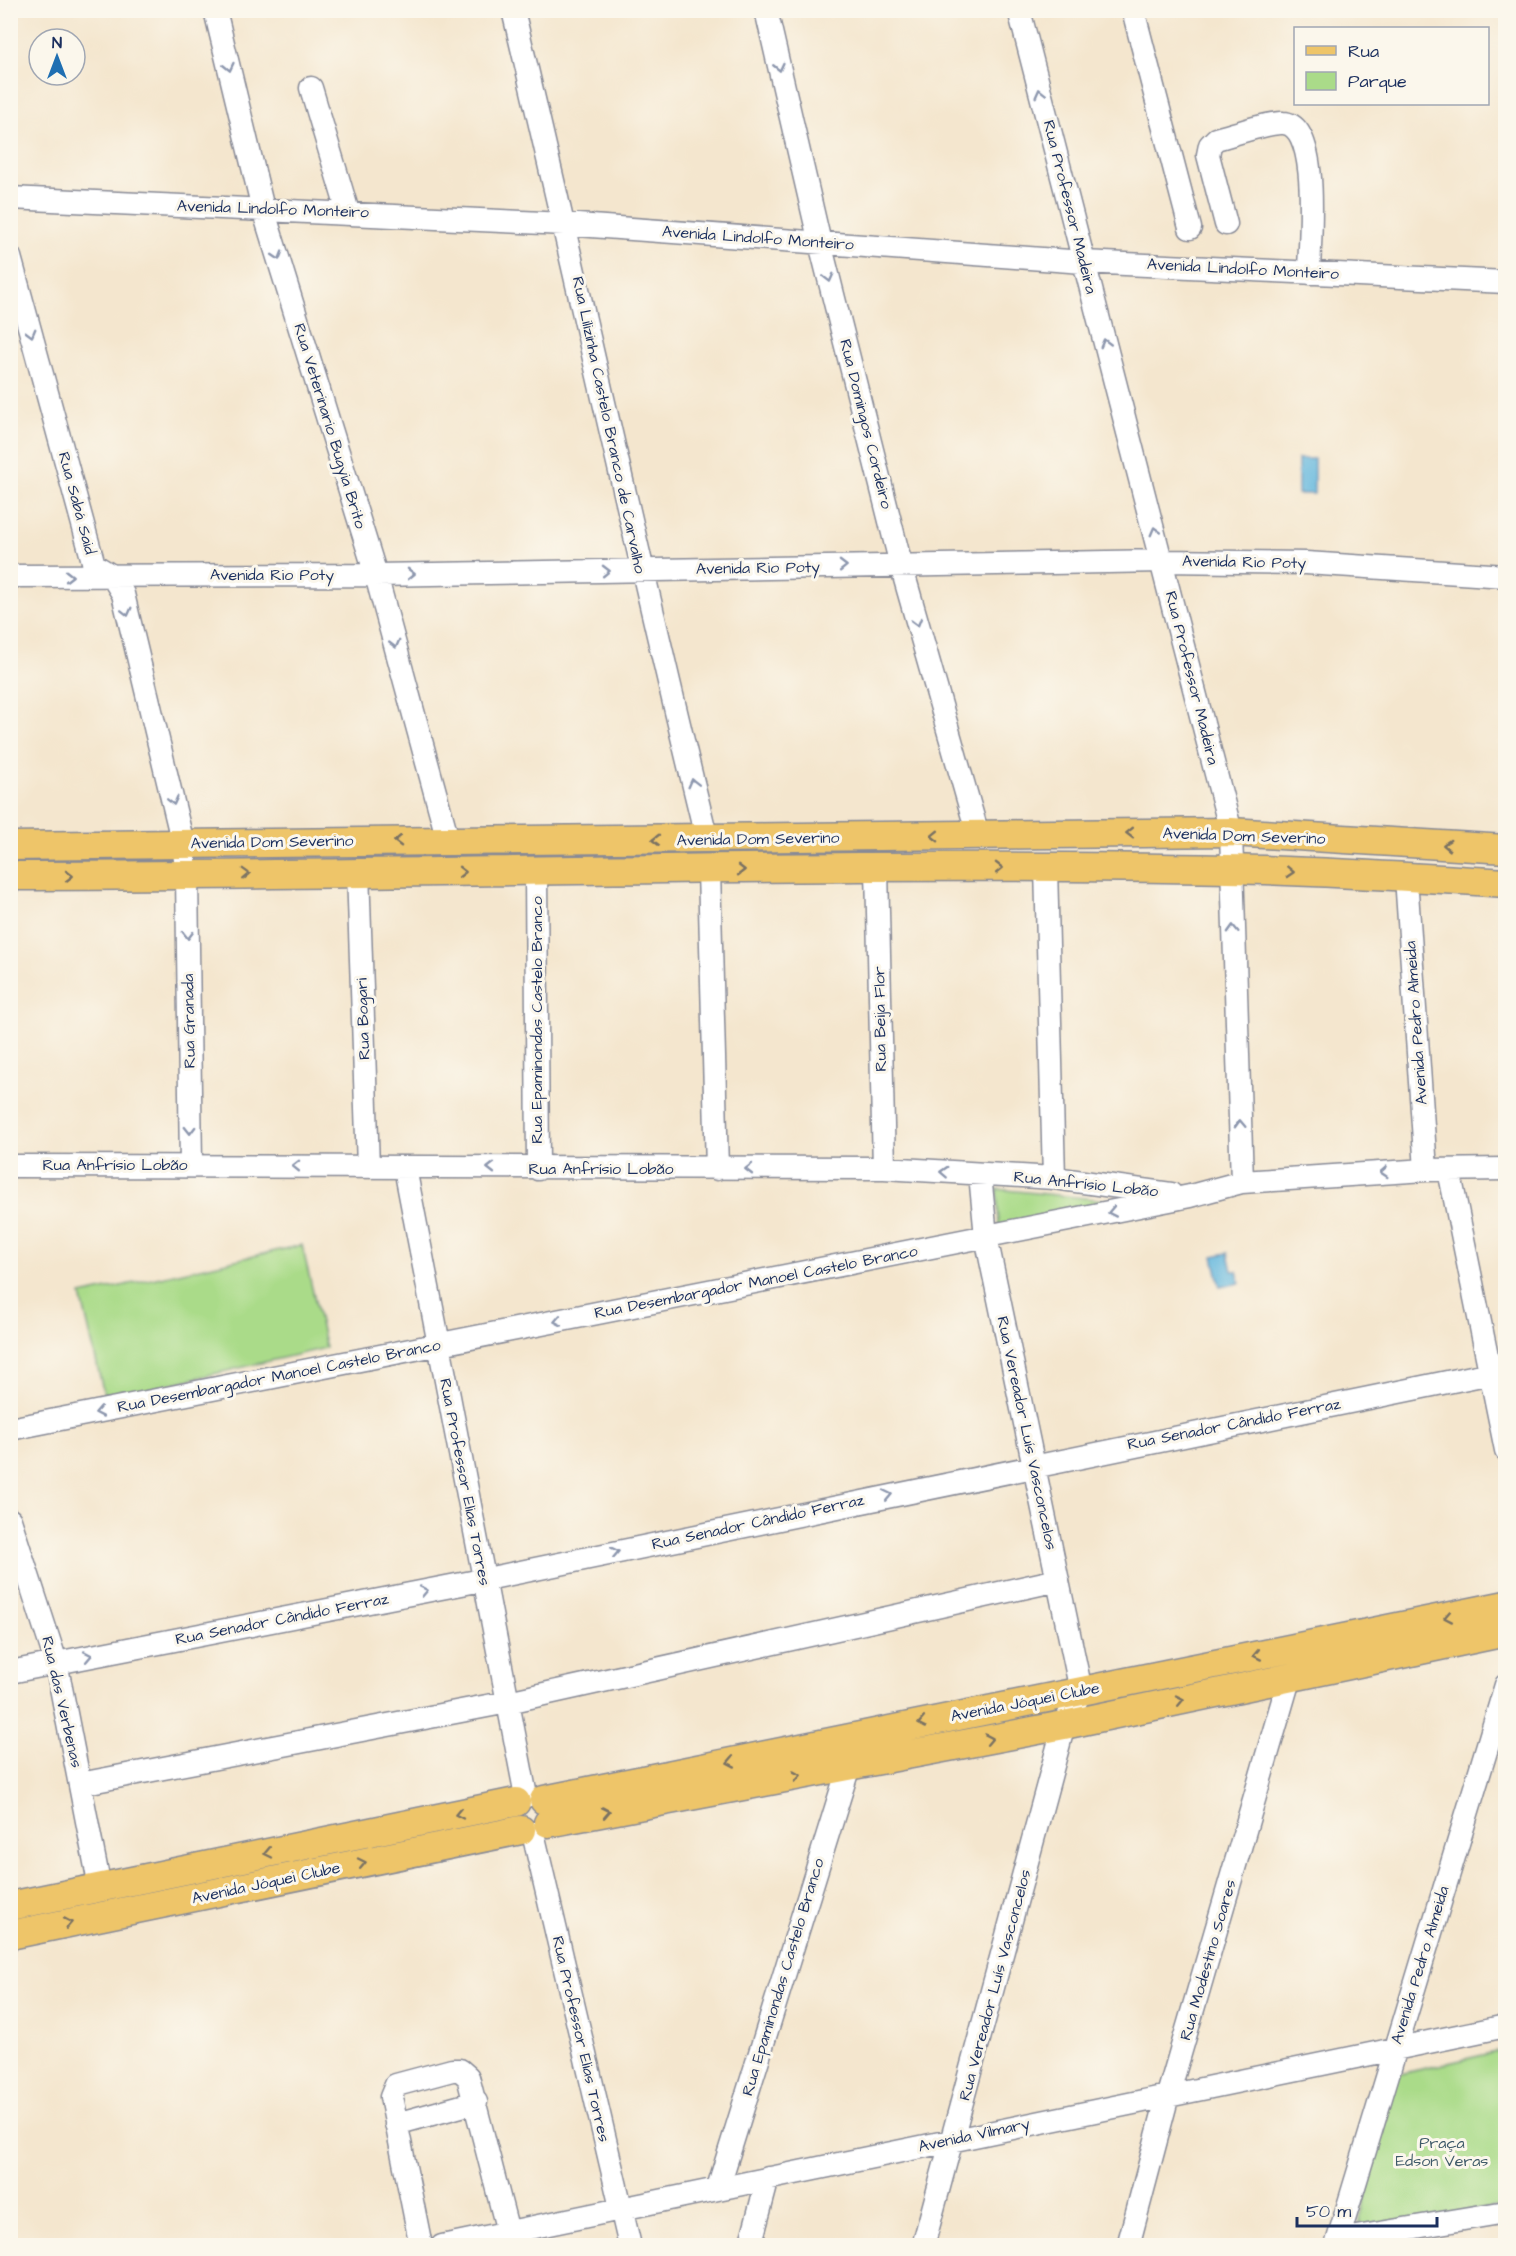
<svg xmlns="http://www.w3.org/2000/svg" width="1516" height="2256" viewBox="0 0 1516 2256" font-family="'Architects Daughter',sans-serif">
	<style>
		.green { fill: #aadb89; stroke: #628574; stroke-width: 1.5 }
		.water { fill: #60b6dd; stroke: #3e729e; stroke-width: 1.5 }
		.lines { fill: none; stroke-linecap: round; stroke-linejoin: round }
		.minor-casing { stroke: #888a96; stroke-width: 25 }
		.major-casing { stroke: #888a96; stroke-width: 31 }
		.minor { stroke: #fff; stroke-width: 22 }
		.major { stroke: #eec569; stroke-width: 28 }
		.oneway { stroke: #8d97ae }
		.oneway2 { stroke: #7a7263 }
		.labels { text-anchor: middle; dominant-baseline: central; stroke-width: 6; stroke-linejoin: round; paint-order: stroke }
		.street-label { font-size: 16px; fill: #1b2f5e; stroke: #fbf7ec }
		.park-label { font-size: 16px; fill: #3f5a69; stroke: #fbf7ec }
	</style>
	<rect width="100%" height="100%" fill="#fbf7ec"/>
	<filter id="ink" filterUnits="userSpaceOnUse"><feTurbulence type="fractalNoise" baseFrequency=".0167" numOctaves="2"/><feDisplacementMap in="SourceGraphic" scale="12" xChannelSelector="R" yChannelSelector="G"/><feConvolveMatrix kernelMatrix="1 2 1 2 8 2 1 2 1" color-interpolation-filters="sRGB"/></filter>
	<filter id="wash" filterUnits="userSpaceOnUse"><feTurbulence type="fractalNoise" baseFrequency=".008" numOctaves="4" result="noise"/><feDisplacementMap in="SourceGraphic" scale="24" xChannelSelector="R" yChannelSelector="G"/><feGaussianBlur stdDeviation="1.35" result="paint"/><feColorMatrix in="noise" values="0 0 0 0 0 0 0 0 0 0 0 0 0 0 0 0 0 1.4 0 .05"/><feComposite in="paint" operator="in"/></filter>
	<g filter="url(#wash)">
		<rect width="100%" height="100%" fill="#f4e6ce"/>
		<path class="green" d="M997,1189l127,13 -125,24z
			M302,1245l24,103 -221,51 -24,-104z
			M1505,2050v155l-148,27 39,-157z"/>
		<path class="water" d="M1298,459h16v35h-16z
			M1228,1253l4,18h5l3,12 -20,4 -7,-31z"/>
	</g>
	<g filter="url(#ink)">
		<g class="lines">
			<defs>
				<path id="minor" d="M215,10l48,199 113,366 72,265
					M513,10c66,277 126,554 194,830
					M766,10l54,233 81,322 77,270
					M1019,10l212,822 11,350
					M1133,10l57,218
					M311,88l37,124
					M10,198l554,26 519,38 423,20
					M1226,224l-18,-69 2,-10 6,-6c16,-4 53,-17 67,-16 39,1 26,122 26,150
					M10,257l84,308 18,11 11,18 60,250 4,32 4,289
					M10,576l366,-1 787,-14 143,2 200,13
					M1046,867l8,311
					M877,869l7,299
					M709,870l8,299
					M358,871l10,296
					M536,872l2,297
					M1406,877l20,293
					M10,1166l874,2 170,10 117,16
					M405,1168l121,628
					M1449,1170l57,280
					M10,1429l1180,-233 52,-14 184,-12 80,-1
					M10,1520l46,142 44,226
					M10,1672l467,-91 1029,-211
					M80,1784l428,-82 550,-122
					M533,1833l97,413
					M396,2124l80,-22
					M718,2188l131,-422
					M1338,2240l168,-28
					M421,2246l-30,-149 5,-12 56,-15h8l8,7 40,155
					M442,2246l1064,-220
					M750,2246l18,-68
					M923,2246l141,-521 17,-34 -95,-454 -6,-63
					M1128,2246l40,-151 122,-419
					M1336,2246l170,-561"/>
				<path id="major" d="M10,846l1221,-14 275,17
					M10,876c406,0 812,-15 1218,-7 92,2 185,8 278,14
					M544,1800l962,-195
					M548,1823l516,-98 442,-93
					M10,1906l506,-104
					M10,1935l511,-105"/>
			</defs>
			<use href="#minor" class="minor-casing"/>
			<use href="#major" class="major-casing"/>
			<use href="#minor" class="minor"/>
			<use href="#major" class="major"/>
		</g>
		<defs><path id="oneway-chevron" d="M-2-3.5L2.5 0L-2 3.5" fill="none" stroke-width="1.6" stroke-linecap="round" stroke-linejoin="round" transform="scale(1.5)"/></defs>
		<g class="oneway">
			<use href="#oneway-chevron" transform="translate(229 67) rotate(77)"/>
			<use href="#oneway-chevron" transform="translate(779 67) rotate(77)"/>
			<use href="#oneway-chevron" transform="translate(1040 93) rotate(-104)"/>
			<use href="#oneway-chevron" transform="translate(278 256) rotate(73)"/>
			<use href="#oneway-chevron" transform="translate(829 278) rotate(76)"/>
			<use href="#oneway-chevron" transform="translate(31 333) rotate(75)"/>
			<use href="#oneway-chevron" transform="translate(1105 343) rotate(-105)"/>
			<use href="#oneway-chevron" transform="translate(1155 531) rotate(-105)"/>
			<use href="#oneway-chevron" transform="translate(843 566) rotate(-1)"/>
			<use href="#oneway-chevron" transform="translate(606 571) rotate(-1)"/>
			<use href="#oneway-chevron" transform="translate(411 574) rotate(-1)"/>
			<use href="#oneway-chevron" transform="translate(69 576)"/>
			<use href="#oneway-chevron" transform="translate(127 612) rotate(76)"/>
			<use href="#oneway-chevron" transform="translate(917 622) rotate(74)"/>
			<use href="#oneway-chevron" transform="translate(395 644) rotate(75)"/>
			<use href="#oneway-chevron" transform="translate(693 783) rotate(-104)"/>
			<use href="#oneway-chevron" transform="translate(173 801) rotate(76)"/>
			<use href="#oneway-chevron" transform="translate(1233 929) rotate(-92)"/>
			<use href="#oneway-chevron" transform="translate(188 935) rotate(89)"/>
			<use href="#oneway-chevron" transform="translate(1240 1124) rotate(-92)"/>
			<use href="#oneway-chevron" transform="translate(190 1130) rotate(89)"/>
			<use href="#oneway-chevron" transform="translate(296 1166) rotate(-179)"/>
			<use href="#oneway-chevron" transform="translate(491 1168) rotate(-180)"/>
			<use href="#oneway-chevron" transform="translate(749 1169) rotate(180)"/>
			<use href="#oneway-chevron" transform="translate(944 1172) rotate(-177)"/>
			<use href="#oneway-chevron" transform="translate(1384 1172) rotate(176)"/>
			<use href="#oneway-chevron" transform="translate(1112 1212) rotate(169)"/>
			<use href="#oneway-chevron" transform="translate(558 1321) rotate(169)"/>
			<use href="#oneway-chevron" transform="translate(99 1412) rotate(169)"/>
			<use href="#oneway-chevron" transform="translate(888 1495) rotate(-12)"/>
			<use href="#oneway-chevron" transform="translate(615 1552) rotate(-12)"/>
			<use href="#oneway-chevron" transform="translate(424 1591) rotate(-11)"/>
			<use href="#oneway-chevron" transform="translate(88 1656) rotate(-11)"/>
		</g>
		<g class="oneway2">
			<use href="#oneway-chevron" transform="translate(1130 833) rotate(179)"/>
			<use href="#oneway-chevron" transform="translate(935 836) rotate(179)"/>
			<use href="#oneway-chevron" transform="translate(656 840) rotate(180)"/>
			<use href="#oneway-chevron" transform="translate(398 841) rotate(179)"/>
			<use href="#oneway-chevron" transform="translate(1447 845) rotate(-177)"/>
			<use href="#oneway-chevron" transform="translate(999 868) rotate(-1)"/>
			<use href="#oneway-chevron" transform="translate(741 870)"/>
			<use href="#oneway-chevron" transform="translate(462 872)"/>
			<use href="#oneway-chevron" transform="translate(1290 872) rotate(3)"/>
			<use href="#oneway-chevron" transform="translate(246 874) rotate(-2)"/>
			<use href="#oneway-chevron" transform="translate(69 876)"/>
			<use href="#oneway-chevron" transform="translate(1448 1617) rotate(169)"/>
			<use href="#oneway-chevron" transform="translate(1257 1655) rotate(169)"/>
			<use href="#oneway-chevron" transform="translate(1180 1700) rotate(-12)"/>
			<use href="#oneway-chevron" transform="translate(922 1723) rotate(169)"/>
			<use href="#oneway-chevron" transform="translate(989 1739) rotate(-11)"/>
			<use href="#oneway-chevron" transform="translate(731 1762) rotate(169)"/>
			<use href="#oneway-chevron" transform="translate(797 1776) rotate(-11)"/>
			<use href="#oneway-chevron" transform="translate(606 1812) rotate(-11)"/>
			<use href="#oneway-chevron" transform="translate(459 1814) rotate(168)"/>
			<use href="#oneway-chevron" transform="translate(268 1853) rotate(168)"/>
			<use href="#oneway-chevron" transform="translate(362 1863) rotate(-12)"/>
			<use href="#oneway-chevron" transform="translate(68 1923) rotate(-11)"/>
		</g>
	</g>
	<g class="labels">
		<g class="street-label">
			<text transform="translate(1070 207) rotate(76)">Rua Professor Madeira</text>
			<text transform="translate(273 209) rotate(2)">Avenida Lindolfo Monteiro</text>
			<text transform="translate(758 238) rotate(4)">Avenida Lindolfo Monteiro</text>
			<text transform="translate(1243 269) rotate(3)">Avenida Lindolfo Monteiro</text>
			<text transform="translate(866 424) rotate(76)">Rua Domingos Cordeiro</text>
			<text transform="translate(609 425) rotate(78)">Rua Lilizinha Castelo Branco de Carvalho</text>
			<text transform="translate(330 426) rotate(73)">Rua Veterinario Bugyia Brito</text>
			<text transform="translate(77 503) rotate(75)">Rua Sabá Said</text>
			<text transform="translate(1244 562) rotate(1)">Avenida Rio Poty</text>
			<text transform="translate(758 568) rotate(-1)">Avenida Rio Poty</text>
			<text x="272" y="575">Avenida Rio Poty</text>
			<text transform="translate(1192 678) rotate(76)">Rua Professor Madeira</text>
			<text transform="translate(1244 836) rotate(2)">Avenida Dom Severino</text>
			<text transform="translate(758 839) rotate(-1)">Avenida Dom Severino</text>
			<text transform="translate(272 842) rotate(-1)">Avenida Dom Severino</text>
			<text transform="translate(363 1019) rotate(-92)">Rua Bogari</text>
			<text transform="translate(880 1019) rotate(-91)">Rua Beija Flor</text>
			<text transform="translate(537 1020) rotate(-90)">Rua Epaminondas Castelo Branco</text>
			<text transform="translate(189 1021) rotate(-91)">Rua Granada</text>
			<text transform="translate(1416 1023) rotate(-94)">Avenida Pedro Almeida</text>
			<text x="115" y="1165">Rua Anfrísio Lobão</text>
			<text x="601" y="1169">Rua Anfrísio Lobão</text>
			<text transform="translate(1086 1184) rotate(6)">Rua Anfrísio Lobão</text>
			<text transform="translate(756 1282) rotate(-11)">Rua Desembargador Manoel Castelo Branco</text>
			<text transform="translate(279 1376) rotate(-11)">Rua Desembargador Manoel Castelo Branco</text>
			<text transform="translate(1234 1424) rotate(-11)">Rua Senador Cândido Ferraz</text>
			<text transform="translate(1027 1433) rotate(78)">Rua Vereador Luís Vasconcelos</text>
			<text transform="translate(465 1482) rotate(79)">Rua Professor Elias Torres</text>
			<text transform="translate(758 1522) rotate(-12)">Rua Senador Cândido Ferraz</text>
			<text transform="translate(282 1619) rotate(-11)">Rua Senador Cândido Ferraz</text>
			<text transform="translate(62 1702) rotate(77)">Rua das Verbenas</text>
			<text transform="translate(1025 1702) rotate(-11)">Avenida Jóquei Clube</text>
			<text transform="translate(266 1883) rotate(-12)">Avenida Jóquei Clube</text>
			<text transform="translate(1208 1960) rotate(-74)">Rua Modestino Soares</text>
			<text transform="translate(1420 1965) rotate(-73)">Avenida Pedro Almeida</text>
			<text transform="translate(783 1977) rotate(-73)">Rua Epaminondas Castelo Branco</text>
			<text transform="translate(995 1985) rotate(-75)">Rua Vereador Luís Vasconcelos</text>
			<text transform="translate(581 2039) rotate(77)">Rua Professor Elias Torres</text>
			<text transform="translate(974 2135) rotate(-12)">Avenida Vilmary</text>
		</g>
		<g class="park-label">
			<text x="1442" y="2143">Praça<tspan x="1442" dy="18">Edson Veras</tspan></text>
		</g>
	</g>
	<rect width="1516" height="2256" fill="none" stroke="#fbf7ec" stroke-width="36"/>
	<rect x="1294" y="27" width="195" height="78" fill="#fbf7ec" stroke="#a1a7b3" stroke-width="1.5"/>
	<rect x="1306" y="46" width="30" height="9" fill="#eec569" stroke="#a1a7b3" stroke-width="1.5"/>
	<text x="1348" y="57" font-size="18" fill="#1b2f5e">Rua</text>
	<rect x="1306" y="72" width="30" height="18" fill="#aadb89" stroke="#a1a7b3" stroke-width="1.5"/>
	<text x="1348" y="87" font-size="18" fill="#1b2f5e">Parque</text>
	<g transform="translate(57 57)"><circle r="28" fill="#fbf7ec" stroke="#a1a7b3" stroke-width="1.5"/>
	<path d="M0-4.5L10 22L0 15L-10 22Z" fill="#1f6fb2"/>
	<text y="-9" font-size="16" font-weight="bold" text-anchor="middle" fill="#1b2f5e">N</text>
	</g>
	<path d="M1297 2217v9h140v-9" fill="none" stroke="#1b2f5e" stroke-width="3"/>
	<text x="1306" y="2217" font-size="18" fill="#1b2f5e" stroke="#fbf7ec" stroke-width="4.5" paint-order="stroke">50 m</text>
</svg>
